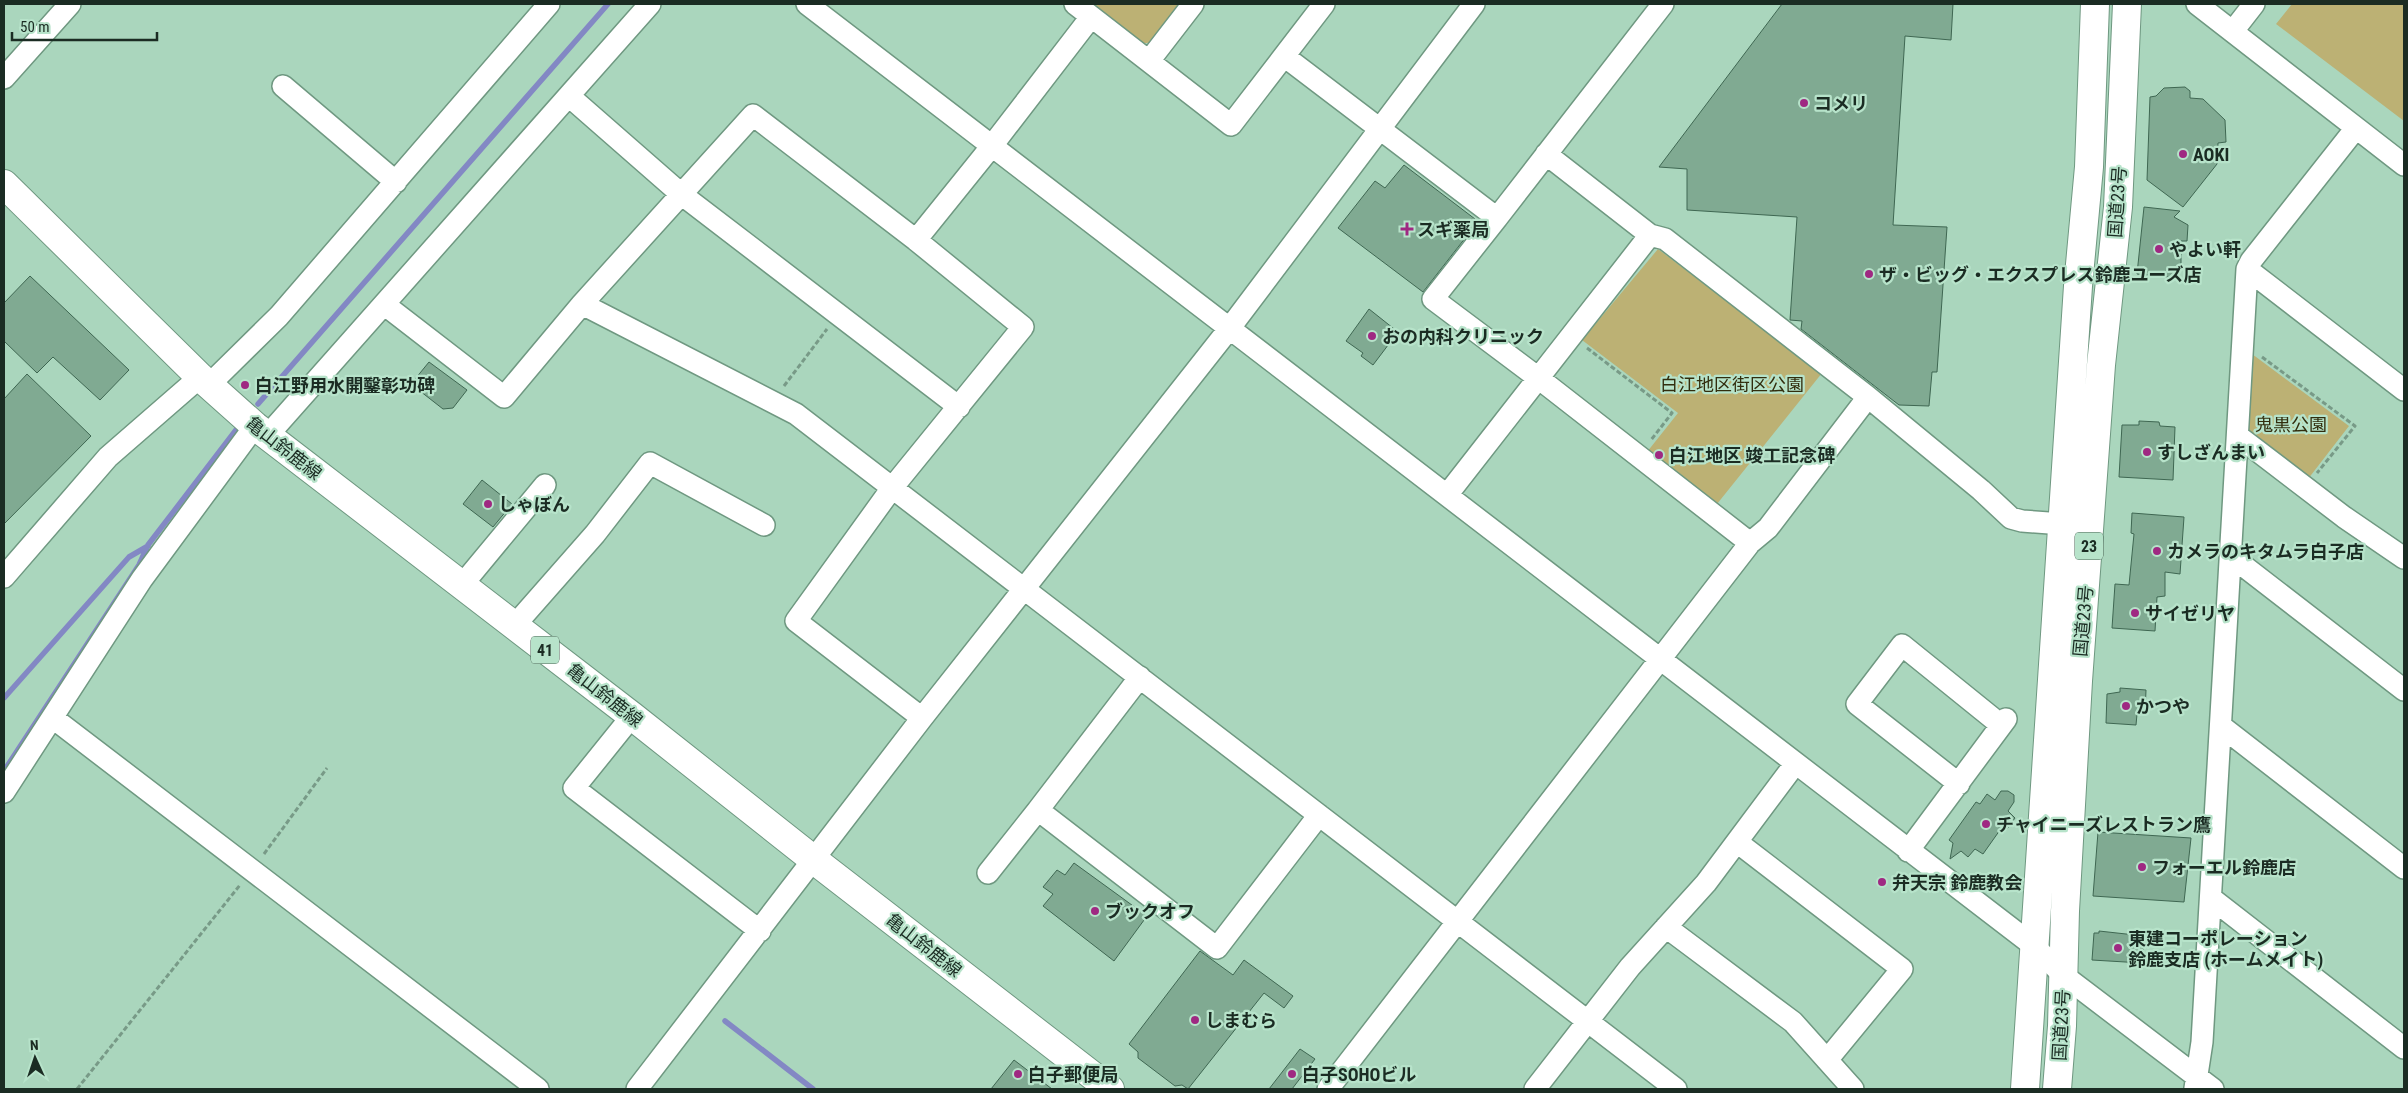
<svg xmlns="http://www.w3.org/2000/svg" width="2408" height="1093" viewBox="0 0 2408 1093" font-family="'Roboto Condensed','Noto Sans JP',sans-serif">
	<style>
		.green { fill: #bcb174 }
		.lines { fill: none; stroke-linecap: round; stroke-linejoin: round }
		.stream { stroke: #8388c4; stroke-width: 5.5 }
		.building { fill: #80aa92; stroke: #3f6752 }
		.minor-casing { stroke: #6f9881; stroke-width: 24 }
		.major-casing { stroke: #6f9881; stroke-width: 30 }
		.highway-casing { stroke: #6f9881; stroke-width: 30 }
		.path { stroke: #789a87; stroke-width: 3; stroke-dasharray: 5 2.5; stroke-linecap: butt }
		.minor { stroke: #fff; stroke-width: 21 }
		.major { stroke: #fff; stroke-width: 28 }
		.highway { stroke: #fff; stroke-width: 28 }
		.poi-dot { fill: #9f2982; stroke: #b7e3ca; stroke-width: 2 }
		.labels { text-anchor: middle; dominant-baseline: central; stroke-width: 4.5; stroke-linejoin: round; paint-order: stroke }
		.shield { fill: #b7e3ca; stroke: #4a6355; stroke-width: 1 }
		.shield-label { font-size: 16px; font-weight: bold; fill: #1b2c23 }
		.poi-label { font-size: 18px; font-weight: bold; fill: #1b2c23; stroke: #b7e3ca; text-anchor: start }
		.street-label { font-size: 18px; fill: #1b2c23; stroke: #b7e3ca }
		.park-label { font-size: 18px; fill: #322d0d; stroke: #b7e3ca }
	</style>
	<rect width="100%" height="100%" fill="#aad6bd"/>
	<path class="green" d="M1090,4h91l-29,38 -11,2z
		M2292,4h112v117l-128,-97z
		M1658,249l164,124 -105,131 -70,-52 31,-39 -96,-73z
		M2252,354l97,72 -41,53 -60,-46z"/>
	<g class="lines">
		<path class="stream" d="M258,404l350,-400
			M4,698l125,-141 19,-11
			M4,771l135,-206 9,-20 88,-115
			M725,1021l88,68"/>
	</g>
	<path class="building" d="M1782,4h171l-2,36 -46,-4 -12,189 54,2 -10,145h-5l-3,34 -30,-1 -98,-76 1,-8 -12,-1 7,-103 -110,-7v-41l-28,-2z
		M2185,87l5,4v7l13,1 22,21 1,22 -8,1 -1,21 -34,43 -36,-27 3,-83 6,-1 8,-8z
		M1404,165l71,54 -3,6 1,3 -50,64 -85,-64 37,-47 10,7z
		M2144,207l36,4 -6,6 14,8 -1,16h-6v27h-3l-1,10 -40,-4z
		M30,276l99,94 -29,30 -47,-43 -16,16 -33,-32v-38z
		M1369,309l29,23 -25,33 -12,-9 2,-3 -17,-12z
		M429,362l38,28 -14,18 -10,1 -32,-25z
		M27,374l64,62 -87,88v-125z
		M2139,421l20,1 1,4 15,1 -2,53 -54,-3 3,-52h17z
		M482,480l30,24 -19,23 -30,-23z
		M2132,513l52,4 -4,57 -15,-2v24l-8,1 -2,34 -43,-3 3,-44 14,1 5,-51 -3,-1z
		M2120,688l26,2 -1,24h-8l-1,11 -30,-2 1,-29 13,-2z
		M2001,791h7l6,4v7l-6,9 7,7 -11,15 -4,-3 -17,24 -8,-5 -7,8 -7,-6 -11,8 3,-16 -4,-3 27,-38 4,2 7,-10 8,6z
		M2098,832l93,6 -7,64 -91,-6z
		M1074,863l73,53 -33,45 -71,-55 10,-12 -10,-7 14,-17 8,5z
		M2099,931l45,5 -2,27 -50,-3 2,-27h5z
		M1200,951l33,24 11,-15 49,36 -9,12 -20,-15 -76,96 -6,-4 -7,1 -37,-28v-6l-9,-8z
		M1300,1049l15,10 -23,30h-23z
		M1014,1060l38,29h-61z"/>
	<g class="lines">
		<defs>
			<path id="minor" d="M807,4l1227,942 29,29 150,114
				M1075,4l156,121 93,-121
				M2197,4l207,161
				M2233,31l21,-27
				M1284,56l213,162 166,-214
				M1149,61l44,-57
				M4,78l66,-74
				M283,86l113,96
				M569,96l112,98 278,213
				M1546,154l104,81 15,4 203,158 113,93 30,28 11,3 41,3
				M1497,218l-64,81 104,78 213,166
				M916,240l75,-93 100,-130
				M2247,269l157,121
				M582,304l214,110 880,675
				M385,305l119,92 78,-93 171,-189 163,125 107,87 -131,161 -96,133 126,97
				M216,378l63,-62 270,-312
				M268,435l382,-431
				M2238,436l106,81 60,41
				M1447,495l203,-260
				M2232,557l172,133
				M4,577l104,-120 92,-80
				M462,585l83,-100
				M514,626l81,-92 55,-71 114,62
				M1140,677l-102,133 179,138 102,-133
				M632,716l-58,72 186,143
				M53,718l485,371
				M2221,726l183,142
				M1959,784l-102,-80 45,-59 99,80
				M4,792l138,-213 113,-153
				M1737,842l165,127 -75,91
				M1908,851l98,-132
				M988,873l50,-63
				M2211,898l193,150
				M1666,927l127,95 60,67
				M2195,1088l7,-46 45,-773 4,-8 105,-133
				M637,1089l285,-371 307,-389 245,-325
				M1328,1089l422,-546 18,-15 100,-131
				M1535,1089l95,-122 76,-84 89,-119"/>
			<path id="major" d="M4,184l196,193 55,49 377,290 182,144 296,229"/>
			<path id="highway" d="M2025,1089l53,-803 11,-119 6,-163
				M2057,1089l5,-63 3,-115 13,-230 23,-316 17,-158 9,-203"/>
		</defs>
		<use href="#minor" class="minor-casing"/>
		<use href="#major" class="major-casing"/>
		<use href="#highway" class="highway-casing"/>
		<path class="path" d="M1587,348l85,65 -21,27
			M2262,357l93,69 -38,47
			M784,386l43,-57
			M264,854l63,-86
			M77,1089l163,-204"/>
		<use href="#minor" class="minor"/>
		<use href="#major" class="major"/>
		<use href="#highway" class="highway"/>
	</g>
	<g class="poi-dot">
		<circle cx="1804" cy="103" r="5"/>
		<circle cx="2183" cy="154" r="5"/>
		<path d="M1404.5 221.5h5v5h5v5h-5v5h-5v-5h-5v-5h5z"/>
		<circle cx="2159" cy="249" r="5"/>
		<circle cx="1869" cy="274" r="5"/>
		<circle cx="1372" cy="336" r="5"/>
		<circle cx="245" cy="385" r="5"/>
		<circle cx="2147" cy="452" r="5"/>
		<circle cx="1659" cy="455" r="5"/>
		<circle cx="488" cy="504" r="5"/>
		<circle cx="2157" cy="551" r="5"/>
		<circle cx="2135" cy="613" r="5"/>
		<circle cx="2126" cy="706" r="5"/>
		<circle cx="1986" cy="824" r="5"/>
		<circle cx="2142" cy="867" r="5"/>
		<circle cx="1882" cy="882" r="5"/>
		<circle cx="1095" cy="911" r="5"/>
		<circle cx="2118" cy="948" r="5"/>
		<circle cx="1195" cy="1020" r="5"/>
		<circle cx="1018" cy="1074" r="5"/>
		<circle cx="1292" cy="1074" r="5"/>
	</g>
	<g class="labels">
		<g class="shield">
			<rect x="2075" y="532.5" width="28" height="27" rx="4"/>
			<rect x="531" y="636.5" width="28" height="27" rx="4"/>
		</g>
		<g class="shield-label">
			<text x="2089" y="546">23</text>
			<text x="545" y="650">41</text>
		</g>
		<g class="poi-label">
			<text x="1814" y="103">コメリ</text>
			<text x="2193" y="154">AOKI</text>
			<text x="1417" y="229">スギ薬局</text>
			<text x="2169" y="249">やよい軒</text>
			<text x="1879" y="274">ザ・ビッグ・エクスプレス鈴鹿ユーズ店</text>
			<text x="1382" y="336">おの内科クリニック</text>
			<text x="255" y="385">白江野用水開鑿彰功碑</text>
			<text x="2157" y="452">すしざんまい</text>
			<text x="1669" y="455">白江地区 竣工記念碑</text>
			<text x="498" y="504">しゃぼん</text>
			<text x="2167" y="551">カメラのキタムラ白子店</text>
			<text x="2145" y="613">サイゼリヤ</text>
			<text x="2136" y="706">かつや</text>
			<text x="1996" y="824">チャイニーズレストラン鷹</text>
			<text x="2152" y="867">フォーエル鈴鹿店</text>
			<text x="1892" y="882">弁天宗 鈴鹿教会</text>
			<text x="1105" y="911">ブックオフ</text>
			<text x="2128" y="938">東建コーポレーション<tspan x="2128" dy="21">鈴鹿支店 (ホームメイト)</tspan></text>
			<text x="1205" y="1020">しまむら</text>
			<text x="1028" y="1074">白子郵便局</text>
			<text x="1302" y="1074">白子SOHOビル</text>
		</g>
		<g class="street-label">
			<text transform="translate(2117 202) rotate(-86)">国道23号</text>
			<text transform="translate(284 448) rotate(38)">亀山鈴鹿線</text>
			<text transform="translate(2083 621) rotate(-85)">国道23号</text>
			<text transform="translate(605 695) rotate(38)">亀山鈴鹿線</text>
			<text transform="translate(924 945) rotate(38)">亀山鈴鹿線</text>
			<text transform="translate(2061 1025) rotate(-87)">国道23号</text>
		</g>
		<g class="park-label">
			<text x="1732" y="384">白江地区街区公園</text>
			<text x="2291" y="424">鬼黒公園</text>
		</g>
	</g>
	<rect width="2408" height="1093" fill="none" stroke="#1b2c23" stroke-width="10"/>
	<g transform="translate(35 1058) rotate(357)" stroke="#b7e3ca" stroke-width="4" paint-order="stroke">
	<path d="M0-4L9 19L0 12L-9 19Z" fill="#1b2c23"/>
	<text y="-8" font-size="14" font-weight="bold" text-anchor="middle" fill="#1b2c23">N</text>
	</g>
	<path d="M12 32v8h145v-8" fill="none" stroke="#1b2c23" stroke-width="2.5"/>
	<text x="20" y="32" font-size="15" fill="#1b2c23" stroke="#b7e3ca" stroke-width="4" paint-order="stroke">50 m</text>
</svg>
